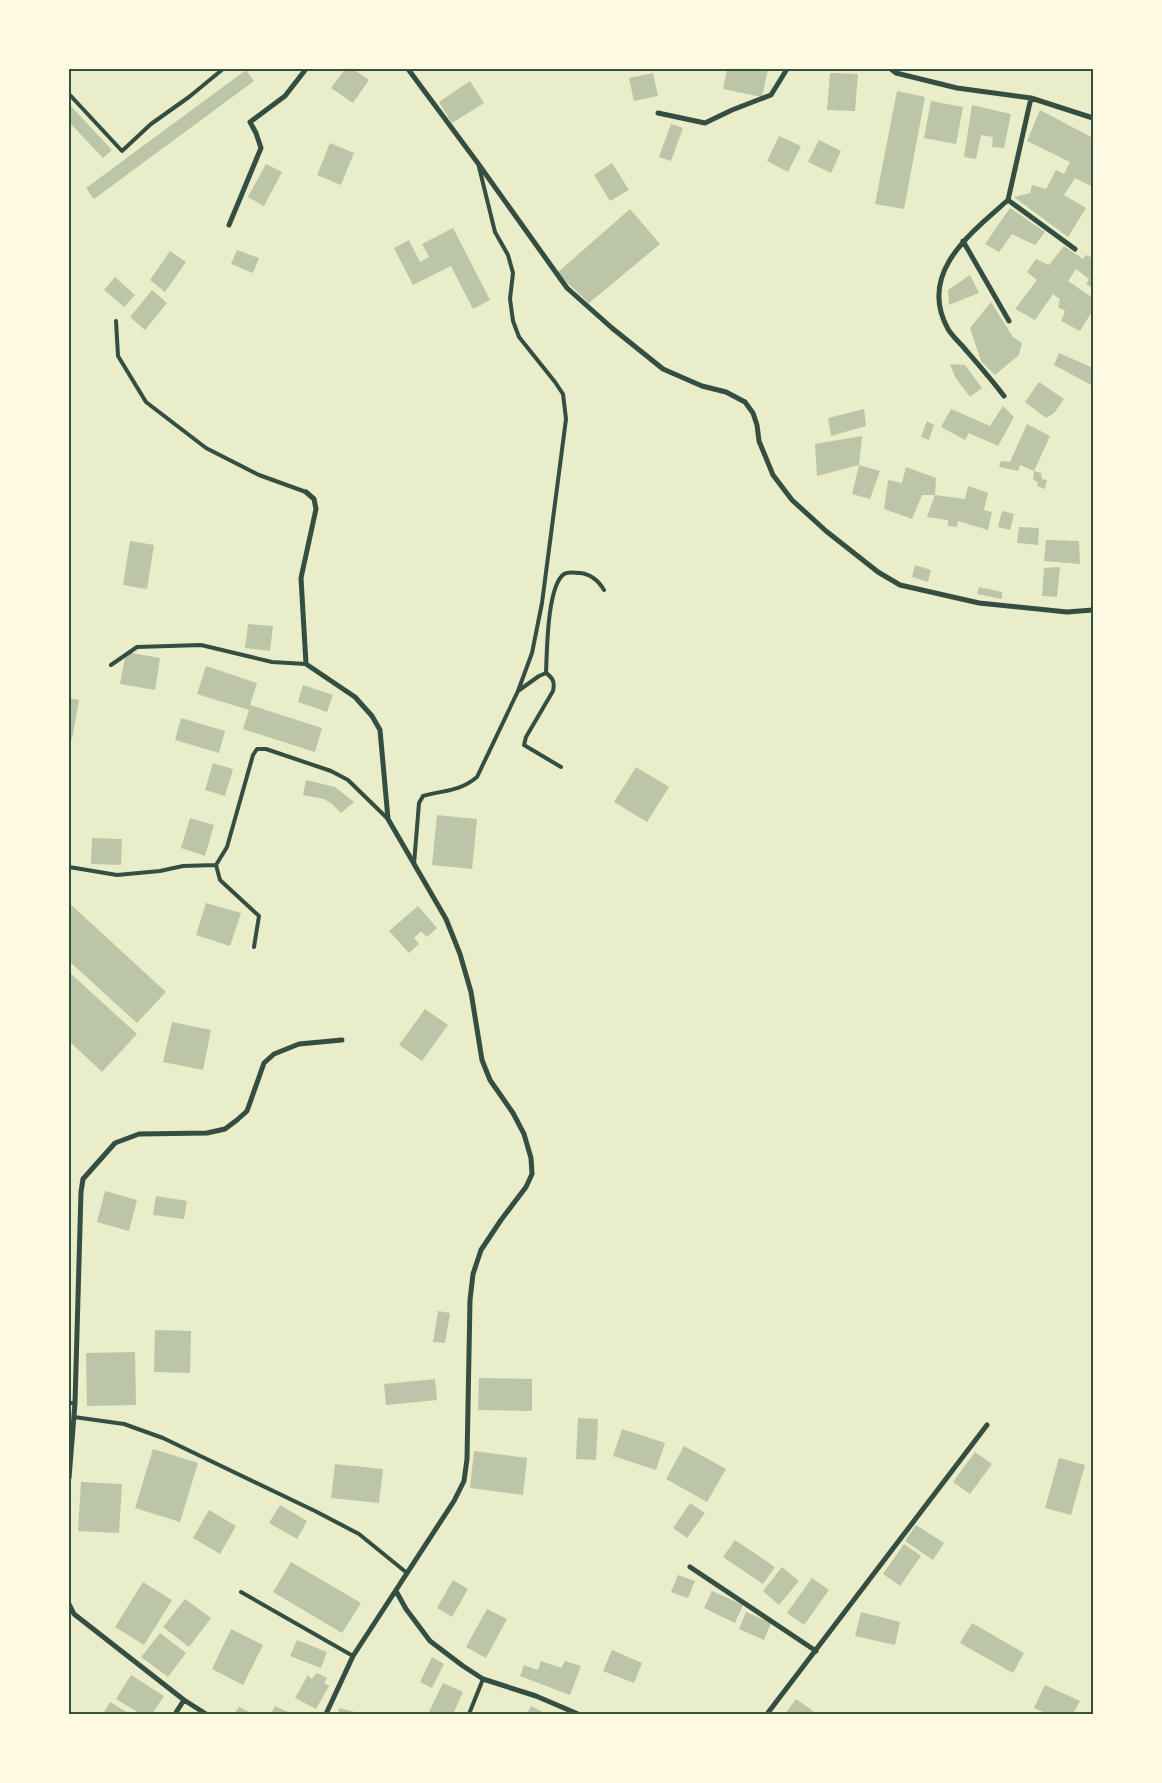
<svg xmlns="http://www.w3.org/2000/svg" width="1162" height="1783" viewBox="0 0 1162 1783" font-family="Roboto,sans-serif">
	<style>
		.building { fill: #bcc5a7 }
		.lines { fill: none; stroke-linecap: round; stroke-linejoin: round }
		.service { stroke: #344e41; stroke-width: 4 }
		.minor { stroke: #344e41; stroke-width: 5 }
		.neatline { fill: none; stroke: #344e41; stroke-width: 2 }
	</style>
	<rect width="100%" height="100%" fill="#e9edc9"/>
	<path class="building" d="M345,69h8l16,11 -16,23 -22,-15z
		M727,69h41l-6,28 -39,-8z
		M246,70l8,11 -160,118 -8,-11z
		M653,73l5,23 -24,5 -5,-23z
		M830,73l28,1 -3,37 -28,-1z
		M470,81l14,22 -32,20 -13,-21z
		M897,91l28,6 -21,112 -29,-5z
		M931,101l32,6 -7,37 -32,-6z
		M69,104l43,46 -9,8 -34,-36z
		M972,105l39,9 -7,34 -12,-1 1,-10 -12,-2 -5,24 -12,-2z
		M1040,110l53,28v49l-18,-9 -11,17 22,13 -18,29 -54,-40 16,-4 2,-8 14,4 10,-19 8,4 6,-12 -43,-21z
		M671,124l12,4 -12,33 -12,-4z
		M779,136l22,10 -13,26 -21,-11z
		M819,140l22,11 -10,22 -23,-11z
		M330,143l24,10 -13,32 -24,-10z
		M612,163l17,27 -19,11 -16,-26z
		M266,164l16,8 -18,34 -16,-9z
		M1010,208l35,24 -10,13 -23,-11 -13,18 -14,-8z
		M630,209l30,35 -71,59 -32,-30z
		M453,228l37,72 -17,9 -22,-43 -38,19 -19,-37 15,-8 11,22 9,-5 -7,-13z
		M1064,246l19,13 3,-4 4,2 3,-5v36l-7,-4 3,-5 -13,-10 -8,12 25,17v12l-13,21 -19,-10 4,-10 -7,-4 2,-8 -7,-5 -18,26 -20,-11 22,-29 -10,-8 9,-13 13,6z
		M237,250l22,8 -6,15 -22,-9z
		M170,251l16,11 -21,30 -15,-12z
		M970,275l9,18 -30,12 -1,-15z
		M115,277l20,18 -11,12 -20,-17z
		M152,290l15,13 -22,27 -15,-13z
		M991,302l22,35 9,6 -3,12 -24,20 -14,-14 -11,-33z
		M1059,353l34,15v18l-39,-21z
		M950,364l15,1 17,23 -12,9 -15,-20z
		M1039,382l25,17 -10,14 -8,5 -21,-16z
		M1003,406l11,11 -16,29 -29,-13 -4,7 -24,-13 10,-18 39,17z
		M864,409l2,17 -35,10 -3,-18z
		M927,421l7,4 -5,15 -8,-3z
		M1027,424l23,12 -16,35 -14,-6 -2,6 -19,-4 2,-6 9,1z
		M862,436l-3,29 -42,11 -2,-32z
		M859,465l21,6 -10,28 -18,-5z
		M906,467l30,11 -1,17h-13l-10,24 -28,-10 4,-29 14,3z
		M1034,471l7,2 1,6 5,1 -2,9 -8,-3 1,-4 -5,-2z
		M968,486l20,7 -4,17 8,2 -4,18 -30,-9 -1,6 -9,-1v-6l-21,-3 8,-22 30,4z
		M1002,511l12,3 -4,16 -12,-3z
		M1019,527l20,1 -1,17 -21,-2z
		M1046,540l33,1 1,23 -36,-3z
		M130,541l24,4 -7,44 -24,-4z
		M915,565l16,5 -3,12 -16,-5z
		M1060,567l-3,30 -15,-1 2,-28z
		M979,587l23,5v7l-25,-5z
		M248,624l25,2 -3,25 -25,-3z
		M126,652l34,6 -5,32 -35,-6z
		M206,666l51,17 -7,22 72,23 -7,24 -72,-23 6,-19 -52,-16z
		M303,685l30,10 -6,17 -29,-10z
		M69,698l10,2 -7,39 -3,-1z
		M181,718l44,13 -6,22 -44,-13z
		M213,763l20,6 -8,27 -20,-6z
		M636,767l33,20 -22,35 -33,-20z
		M306,780l29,7 19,15 -13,11 -9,-9 -8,-5 -21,-4z
		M437,815l40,4 -5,50 -40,-4z
		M190,818l24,7 -9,31 -24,-8z
		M92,838l30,1 -1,26 -30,-1z
		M69,903l97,89 -29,31 -68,-62z
		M206,903l35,10 -11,33 -34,-11z
		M418,906l19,22 -10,9 -6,-6 -7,7 5,6 -10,9 -20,-22z
		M69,972l68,62 -35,38 -33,-31z
		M425,1009l23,16 -26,36 -23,-16z
		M172,1022l39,8 -8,40 -40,-8z
		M105,1191l32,9 -8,31 -32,-9z
		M156,1196l31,5 -3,18 -31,-4z
		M438,1311l12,2 -5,30 -12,-1z
		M155,1330l36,1 -1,42 -36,-1z
		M135,1352l1,53 -49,1 -1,-53z
		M479,1378l53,1v32l-54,-1z
		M435,1379l2,21 -51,5 -2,-21z
		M578,1418l20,1 -2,41 -20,-1z
		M622,1429l43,14 -9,27 -43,-14z
		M684,1446l42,23 -19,33 -41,-23z
		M153,1449l45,14 -18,59 -45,-14z
		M474,1451l53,7 -4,37 -53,-7z
		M975,1452l17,12 -22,30 -17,-12z
		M1059,1458l26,7 -14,50 -26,-7z
		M335,1464l48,5 -4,34 -48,-5z
		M81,1482l41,2 -3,49 -41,-2z
		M690,1503l15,10 -18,25 -14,-10z
		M280,1505l27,16 -10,18 -28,-16z
		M209,1510l27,16 -16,28 -27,-16z
		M916,1525l28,18 -11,17 -28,-19z
		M735,1540l40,27 -12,17 -40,-27z
		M904,1544l17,12 -21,30 -17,-12z
		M291,1562l70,41 -19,30 -69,-41z
		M782,1567l17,14 -20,24 -16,-14z
		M678,1575l17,6 -7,17 -17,-6z
		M812,1578l17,12 -25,35 -17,-12z
		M453,1580l15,9 -16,28 -15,-9z
		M143,1582l29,18 -28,45 -29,-18z
		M712,1591l31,14 -8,18 -31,-15z
		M185,1599l26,19 -22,29 -26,-20z
		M487,1609l20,10 -21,39 -20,-11z
		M746,1612l25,11 -7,17 -25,-11z
		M861,1612l39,10 -5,23 -40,-9z
		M972,1623l52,30 -11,20 -53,-30z
		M231,1629l32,16 -20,40 -31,-16z
		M160,1633l26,20 -18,24 -27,-20z
		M297,1640l30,12 -6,16 -31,-12z
		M612,1650l30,13 -8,20 -31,-12z
		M432,1657l12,7 -12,24 -12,-6z
		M541,1661l20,7 4,-7 16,5 -11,29 -50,-19 4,-11 14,5z
		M317,1673l10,5 -3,5 5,3 -13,23 -21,-11 13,-23 3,4z
		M131,1675l33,21 -12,18h-11l-25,-15z
		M443,1683l20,9 -10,22h-25z
		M1045,1685l35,16 -7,13h-25l-14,-6z
		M796,1699l17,12 -2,3h-26z
		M110,1702l20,12h-27z
		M275,1706l17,8h-21z
		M531,1706l16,8h-20z
		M239,1707l14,7h-19z
		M339,1708l24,6h-25z"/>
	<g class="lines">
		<path class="service" d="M69,94l53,57 29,-27 38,-27 34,-28
			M116,321l2,35 28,46 60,46 53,27 47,17
			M111,665l26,-18 64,-2 71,17 34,2
			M546,673c1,-21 1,-87 18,-99 5,-3 11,-1 16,-1 11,1 18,7 24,17
			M518,691l21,-15 7,-3c7,5 9,9 7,18l-27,46 -2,8 37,22
			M414,864l5,-61 4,-7c21,-6 36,-4 54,-19l41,-86 14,-38 10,-50 24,-184 -3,-25 -8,-12 -36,-45 -6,-16 -3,-22 3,-26 -5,-18 -13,-23 -16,-65
			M216,865l4,15 39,36 -5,31
			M69,867l48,8 43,-4 23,-5 33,-1 11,-18 26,-92 4,-6h9l65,22 17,9 40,39
			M69,1403h6
			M74,1417l50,7 39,14 152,73 44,23 48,39
			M241,1592l112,64
			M469,1714l14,-35"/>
		<path class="minor" d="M408,69l69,93 90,126 45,40 51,41 39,17 24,6 19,10 8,11 4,12 2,16 14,34 19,25 34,31 52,41 22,13 79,18 88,9 26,-2
			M891,69l5,4 61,15 74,10 62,20
			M1031,98l-23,102 67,49
			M658,113l47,10 27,-13 39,-15 16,-26
			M229,225l32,-77 -5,-15 -6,-11 35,-26 21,-27
			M963,241l46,80
			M1004,396c-12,-16 -26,-32 -39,-47 -5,-6 -13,-13 -17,-20 -31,-56 23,-96 60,-129
			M306,492l8,7 2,10 -15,69 5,86 49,33 17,19 8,14 8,89 58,100 14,35 11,38 11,68 8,20 23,33 11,21 7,24 1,16 -6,13 -25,33 -20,30 -8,24 -3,26 -3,159 -3,22 -10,20 -101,155 -27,58
			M69,1478l6,-75 6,-211 2,-13 32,-36 24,-9 68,-1 18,-4 12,-9 10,-9 17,-48 10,-9 25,-10 43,-4
			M690,1567l126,84
			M396,1591l10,18 24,32 33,25 20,13 53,17 42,18
			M69,1604l5,10 110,86 22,14
			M175,1714l9,-14
			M767,1714l220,-289"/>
	</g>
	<rect width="1162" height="1783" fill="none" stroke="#fefae0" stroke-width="140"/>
	<rect x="70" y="70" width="1022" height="1643" class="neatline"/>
</svg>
